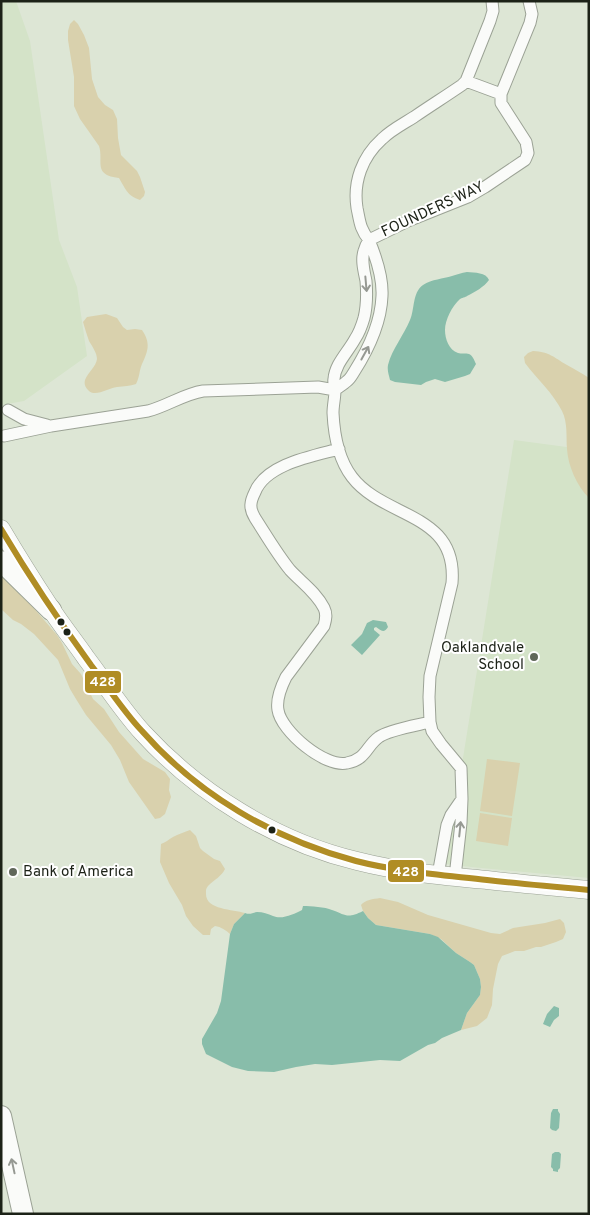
<svg xmlns="http://www.w3.org/2000/svg" width="590" height="1215" viewBox="0 0 590 1215" font-family="Overpass,sans-serif">
	<style>
		.built { fill: #d4e3c8 }
		.green { fill: #d9d1ad }
		.water { fill: #88bdaa }
		.lines { fill: none; stroke-linecap: round; stroke-linejoin: round }
		.street-casing { stroke: #9ba295; stroke-width: 13 }
		.primary-casing { stroke: #9ba295; stroke-width: 19 }
		.highway-casing { stroke: #9ba295; stroke-width: 22 }
		.street { stroke: #fafbf9; stroke-width: 11 }
		.primary { stroke: #fafbf9; stroke-width: 18 }
		.highway { stroke: #fafbf9; stroke-width: 20 }
		.bus-1-casing { stroke: #fff; stroke-width: 10 }
		.bus-1 { stroke: #b08d25; stroke-width: 6 }
		.oneway { stroke: #969993 }
		.bus-dot { fill: #1c2217; stroke: #fff; stroke-width: 2 }
		.poi-dot { fill: #60675a; stroke: #fff; stroke-width: 2 }
		.labels { text-anchor: middle; dominant-baseline: central; stroke-width: 4; stroke-linejoin: round; paint-order: stroke }
		.street-label { font-size: 15px; fill: #1c2217; stroke: #fff }
		.poi-label { font-size: 15px; fill: #1c2217; stroke: #fff; text-anchor: end }
		.line-badge { stroke: #fff; stroke-width: 2 }
		.badge-label { font-size: 14px; text-anchor: middle; font-weight: bold; fill: #fff }
	</style>
	<rect width="100%" height="100%" fill="#dde6d5"/>
	<path class="built" d="M1,1h15l14,40 29,199 18,47 10,69 -63,45 -23,4z
		M514,440l75,10v428l-118,-11 -25,-3z"/>
	<path class="green" d="M74,20l4,4 6,11 5,13 3,31 6,18 7,8 8,5 4,9 1,19 3,17 16,16 3,6 5,15 -1,4 -4,4c-13,-4 -15,-12 -21,-22 -27,-3 -15,-17 -20,-32l-19,-27 -6,-13v-29l-6,-37v-9l2,-7z
		M106,314l11,4 6,9 4,3 8,-1 7,1c9,13 6,21 0,34 -3,7 -2,12 -6,20 -6,2 -12,2 -19,3 -9,1 -22,11 -29,3 -3,-3 -4,-6 -3,-10 3,-8 11,-13 12,-21 0,-6 -5,-13 -8,-18 -2,-6 -4,-12 -6,-19l4,-5z
		M533,351c17,1 20,6 34,14 7,4 15,8 22,13v120c-12,-12 -21,-32 -22,-49 -1,-12 1,-26 -5,-38 -9,-18 -25,-32 -37,-48l-1,-6 4,-4z
		M1,570l56,65 5,8 10,21 9,10 12,25 11,10 15,23 24,27 22,13 5,7 -1,11 2,7 -6,17 -5,4 -5,1 -26,-37 -9,-22 -9,-15 -25,-30 -10,-16 -6,-10 -12,-29 -24,-26 -13,-10 -8,-4 -12,-11z
		M487,759l33,4 -8,53 -32,-5z
		M480,813l32,5 -4,28 -32,-5z
		M190,830l6,6 4,12 3,3 11,8 6,2 5,8c-3,7 -11,11 -17,17 -2,3 -2,3 -2,7 -1,17 27,16 39,20l-11,11 -4,10c-4,-4 -9,-7 -15,-8l-4,3 -1,6h-7l-10,-9 -7,-10 -4,-11 -13,-22 -9,-21 1,-18c5,-2 7,-4 12,-7 5,-3 12,-5 17,-7z
		M380,898l18,4 30,13 63,18 9,1 13,-6 32,-5 15,-4 4,4 2,9 -3,7 -7,3 -15,5h-5l-12,4h-9l-13,5 -4,8 -5,25 -1,16 -5,13 -10,8 -16,4 6,-17 13,-18 1,-8 -1,-8 -6,-14 -4,-3 -14,-9 -15,-14 -11,-5 -54,-9 -8,-7 -5,-7 -2,-6c4,-5 12,-6 19,-7z"/>
	<path class="water" d="M467,272c8,1 19,0 22,8 -5,7 -14,12 -22,16 -1,1 -6,2 -7,3 -8,7 -15,21 -15,31 0,9 4,20 13,23 3,1 8,0 11,1 4,2 5,6 7,10l-6,10 -5,2 -20,6 -10,-3 -9,3 -5,3 -26,-3 -5,-2c-1,-5 -3,-9 -2,-15 4,-16 16,-30 22,-45 5,-11 2,-27 13,-35 9,-6 20,-6 29,-9 6,-2 9,-3 15,-4z
		M373,620l13,2 2,5c-4,7 -8,3 -12,0l-2,1v2l6,5 -18,20 -11,-10 11,-11 5,-11z
		M303,906c8,0 22,1 29,4 14,5 15,9 31,1l5,7 8,7 54,9 8,3 18,16 14,9 4,3 6,14 1,8 -1,8 -13,18 -6,17 -19,8 -7,5 -7,2 -28,16 -20,-1 -48,5 -17,-1 -19,3 -22,5 -26,-1 -16,-4 -26,-13 -4,-10v-5l15,-26 4,-12 9,-67 4,-10 11,-11c5,2 7,0 12,-1 6,0 11,2 16,4 9,4 21,-2 29,-6z
		M554,1006l5,2v8l-5,4 -4,7 -7,-3 4,-10z
		M553,1109h5v2l2,3 -1,14 -3,3 -4,-1 -2,-2 1,-15z
		M555,1152h4l2,2 -1,14 -2,2v2l-5,-1v-2l-2,-2 1,-13z"/>
	<g class="lines">
		<defs>
			<path id="street" d="M492,1l1,10 -3,10 -24,60 -4,4c-16,11 -32,21 -48,32 -11,7 -23,13 -32,22 -20,18 -29,43 -25,69 3,14 3,21 12,32l39,-19 60,-24 17,-10 40,-27 3,-7 -2,-11 -25,-39v-9l29,-71 2,-9 -3,-13
				M466,81l35,13
				M335,390c4,-3 9,-6 12,-9 3,-2 5,-6 7,-9 14,-22 27,-50 28,-76 1,-18 -6,-39 -13,-56 -2,3 -4,7 -5,11 -3,9 0,20 2,30 1,12 1,25 -2,37 -2,7 -5,15 -9,21 -7,13 -20,25 -21,40 -1,3 1,7 1,11 0,8 -2,15 -2,23 1,21 6,47 19,64 32,42 106,35 100,106l-22,93 -1,21 1,25 2,9 9,13 20,24 1,31
				M8,410l16,9 23,6
				M4,436l47,-10 97,-15c19,-5 36,-17 55,-20l115,-4 17,3
				M339,449c-26,7 -73,15 -84,43 -5,10 -6,16 0,26 11,17 22,36 35,52 11,12 26,22 34,38 3,6 2,11 0,18l-38,51c-5,10 -10,22 -8,33 3,21 47,58 69,53 20,-4 19,-17 32,-26 9,-7 39,-12 51,-15
				M438,875l9,-50 4,-10 11,-16 -1,24 -6,54"/>
			<path id="primary" d="M1,529c16,27 33,54 50,80 11,17 24,33 35,49 19,25 36,52 57,75 56,61 134,109 214,128 43,11 87,15 130,19 34,4 68,7 102,10"/>
			<path id="highway" d="M1,561l50,49
				M1,1116l22,98"/>
		</defs>
		<use href="#street" class="street-casing"/>
		<use href="#primary" class="primary-casing"/>
		<use href="#highway" class="highway-casing"/>
		<use href="#street" class="street"/>
		<use href="#primary" class="primary"/>
		<use href="#highway" class="highway"/>
		<defs>
			<path id="bus-1" d="M1,529c28,47 58,92 90,136 17,22 32,46 51,66 56,64 132,108 214,130 43,11 87,14 131,19 34,4 68,7 102,10"/>
		</defs>
		<use href="#bus-1" class="bus-1-casing"/>
		<use href="#bus-1" class="bus-1"/>
	</g>
	<defs><path id="oneway-shaft" d="M-6 0H5M1.5-3L5.5 0L1.5 3" fill="none" stroke-width="1.6" stroke-linecap="round" stroke-linejoin="round" transform="scale(1.25)"/></defs>
	<g class="oneway">
		<use href="#oneway-shaft" transform="translate(366 284) rotate(85)"/>
		<use href="#oneway-shaft" transform="translate(365 353) rotate(-61)"/>
		<use href="#oneway-shaft" transform="translate(460 829) rotate(-84)"/>
		<use href="#oneway-shaft" transform="translate(13 1166) rotate(-102)"/>
	</g>
	<g class="bus-dot">
		<circle cx="61" cy="622" r="4.5"/>
		<circle cx="67" cy="632" r="4.5"/>
		<circle cx="272" cy="830" r="4.5"/>
	</g>
	<g class="poi-dot">
		<circle cx="534" cy="657" r="5"/>
		<circle cx="13" cy="872" r="5"/>
	</g>
	<g class="labels">
		<g class="street-label">
			<text transform="translate(433 210) rotate(-25)">FOUNDERS WAY</text>
		</g>
		<g class="poi-label">
			<text x="524" y="648">Oaklandvale<tspan x="524" dy="17">School</tspan></text>
			<text x="23" y="872" text-anchor="start">Bank of America</text>
		</g>
	</g>
	<g class="line-badge">
		<rect x="84" y="670" width="38" height="24" rx="5" fill="#b08d25"/>
		<rect x="387" y="859" width="38" height="24" rx="5" fill="#b08d25"/>
	</g>
	<g class="badge-label">
		<text x="103" y="686">428</text>
		<text x="406" y="876">428</text>
	</g>
	<rect width="590" height="1215" fill="none" stroke="#1c2217" stroke-width="5"/>
</svg>
